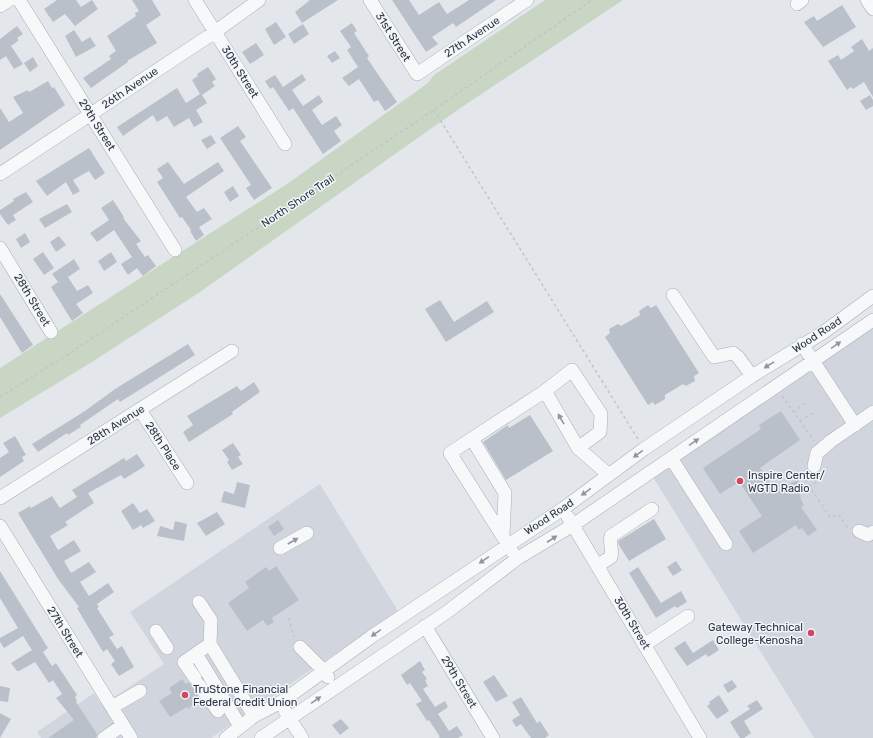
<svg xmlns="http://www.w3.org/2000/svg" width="873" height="738" viewBox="0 0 873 738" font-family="Rubik,sans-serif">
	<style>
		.built { fill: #d1d6de }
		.green { fill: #c9d6c4 }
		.building { fill: #bac0ca }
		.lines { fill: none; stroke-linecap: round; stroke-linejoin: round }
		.minor-tunnel { stroke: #bec3cb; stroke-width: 13; stroke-dasharray: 13 6; stroke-linecap: butt }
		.minor-casing { stroke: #a8aeb7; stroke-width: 14 }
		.path { stroke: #c1c5cb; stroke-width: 1.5; stroke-dasharray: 3 3; stroke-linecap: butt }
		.minor { stroke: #f6f8fa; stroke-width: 13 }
		.oneway { fill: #9096a0 }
		.poi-dot { fill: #d44560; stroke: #f3f6f9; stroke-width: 1.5 }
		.labels { text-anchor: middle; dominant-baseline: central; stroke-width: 3; stroke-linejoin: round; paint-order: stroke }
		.street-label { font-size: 11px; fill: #2a3545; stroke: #f3f6f9 }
		.poi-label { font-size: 11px; fill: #2a3545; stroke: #f3f6f9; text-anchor: start }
	</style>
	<rect width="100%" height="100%" fill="#e3e7ec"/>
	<path class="built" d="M873,328v410h-59l-161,-261z
		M320,484l78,127 -187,127h-170l-4,-6 57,-39 8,12 62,-41 -34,-52z"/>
	<path class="green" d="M545,0h78l-167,111 -256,181 -108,70 -92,56v-50l287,-184 141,-101 6,-8z"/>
	<path class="building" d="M57,0h19l5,7 11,-7 6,9 -23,17 -10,-12 -12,8 -9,-13z
		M132,0h20l9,15 -15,10 11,18 -30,18 1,1 -37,26 -8,-10 28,-19 -2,-3 7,-5 -9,-15 29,-20 -1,-3 4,-2z
		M310,0h28l-36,23 -7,-11z
		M392,0h17l10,15 20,-13 8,12 22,-14h27l-40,27 -3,-4 -21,14 6,7 -12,8z
		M842,5l14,22 -33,20 -19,-25 10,-6 3,5z
		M276,22l10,15 -12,8 -9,-16z
		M352,23l5,8 -3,2 15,23 -2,2 30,44 -12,9 -7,-11 -4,2 -15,-23 -10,7 -7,-8 16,-11 -11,-17 4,-3 -11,-16z
		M303,24l6,10 -15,10 -6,-10z
		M17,26l6,8 -6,4 2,2 -8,6 12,18 -9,5 -8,-13 -6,4v-21z
		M74,30l8,12 8,-5 6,9 -20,11 -11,-21z
		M862,39l7,12 4,-3v49l-9,-15 -11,7 -2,-2 -4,3 -19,-29 10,-6 3,5 13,-9 -3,-4z
		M256,43l8,12 -14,9 -8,-12z
		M335,51l5,7 -8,5 -5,-7z
		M33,57l5,9 -8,6 -6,-9z
		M208,67l8,12 -4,3 3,4 -13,9 5,8 -11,7 7,12 -9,5 -5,-9 -15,9 -7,-11 -10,6 -4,-7 -30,21 -6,-9 60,-39 9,15 14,-9 -8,-14 6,-4 -1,-2z
		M302,74l4,6 -14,10 11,16 16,-11 4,7 -11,8 10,15 14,-9 6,9 -8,6 7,10 -18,13 -30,-46 -4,3 -16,-24 -3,2 -5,-8 10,-6 8,12z
		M48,81l4,7 2,-1 11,18 -65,45v-42l9,14 14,-9 -10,-16 15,-7 1,2z
		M870,95l3,5v6l-7,4 -6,-9z
		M238,126l8,11 -6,4 32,47 -18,12 -8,-12 5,-3 -31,-47z
		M211,135l5,8 -9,6 -6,-9z
		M89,148l16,25 -10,7 -6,-9 -16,9 7,11 -7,4 -7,-13 -19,14 -11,-15z
		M168,162l16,22 34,-22 6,9 -38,26 11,15 7,-4 8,11 -13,8 5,8 -8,6 -6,-10 1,-1 -9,-13 -2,1 -23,-36 6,-4 -6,-9z
		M233,186l6,10 -9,6 -6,-10z
		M26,192l7,10 -20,13 3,5 -8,5 -8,-11v-4l14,-9 -1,-2z
		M113,200l11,17 -1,1 18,23 -5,3 9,13 3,-2 8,11 -13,10 -6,-8 -9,7 -7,-11 11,-7 -18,-27 -17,12 -7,-9 19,-13 -8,-12z
		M67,204l5,8 -27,16 -6,-9z
		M25,233l5,9 -9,6 -5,-9z
		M59,236l7,9 -10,7 -6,-10z
		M43,252l11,16 -10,7 -11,-16z
		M111,252l6,10 -13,9 -6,-10z
		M74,259l6,10 -12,8 9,14 11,-6 5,8 -17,11 7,9 -11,8 -21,-34 7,-5 -6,-8z
		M0,294l33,51 -11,8 -22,-36z
		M440,300l14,22 33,-21 7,11 -48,30 -21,-33z
		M648,305l3,3 5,-3 43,68 -5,3 1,5 -9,5 -3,-2 -18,11v4l-10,6 -2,-3 -5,3 -43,-68 5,-4 -1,-4 9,-5 3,2 19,-11 -1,-4z
		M188,344l7,11 -75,47 -2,-3 -38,26 1,2 -13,8 -1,-2 -29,19 -6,-8 53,-33 30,-22z
		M254,382l6,10 -28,20 1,2 -44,28 -6,-10 10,-7 -6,-9 50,-30 4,5z
		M781,411l19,29 -40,28 17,25 9,-8 12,-5 3,20 3,5 -3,2 16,23 -9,6 -6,-8 -3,2 -3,-5 -43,28 -14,-22 23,-15 -23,-34 -19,12 -17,-26 58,-39 -2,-4z
		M530,415l23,36 -47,29 -23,-38 25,-17 1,3z
		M15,436l11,19 -4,2 2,4 -24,16v-19l9,-6 -6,-9z
		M233,443l8,12 -3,2 5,7 -11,6 -5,-8 2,-2 -7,-10z
		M137,454l8,12 -21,13 -3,-4 -33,18 6,10 -29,19 3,3 -18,11 8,14 16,-10 7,11 -17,10 7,12 18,-11 7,10 -16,10 9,14 19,-13 6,9 -17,12 2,3 -2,1 17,27 -5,2 8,12 5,-3 12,21 -15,9 -8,-12 4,-3 -8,-12 -4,3 -26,-44 2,-1 -21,-28 -40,-66 12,-7 1,2 21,-12 8,12 17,-11 -5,-7 52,-32 2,3z
		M237,482l13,3 -5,23 -24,-6 3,-11 10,3z
		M133,503l7,10 7,-4 8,12 -12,7 -2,-3 -8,5 -12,-19z
		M217,512l8,12 -19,12 -9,-13z
		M654,519l12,20 -37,22 -10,-16 -1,-4z
		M278,520l6,9 -10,7 -6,-9z
		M175,521l12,3 -3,17 -27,-5 3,-10 13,4z
		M676,561l6,9 -9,6 -6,-9z
		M276,566l23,34 -27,18 2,4 -7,4 -4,-6 -16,11 -19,-28 21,-15 -4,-6 21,-15 3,4z
		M638,567l23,36 20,-12 6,11 -10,6 -2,-2 -19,12 -27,-45z
		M0,571l48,77 -5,4 9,14 4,-3 21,32 -2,2 2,4 -1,1 21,32 -1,4h-48l26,-18 -18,-22 6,-4 -9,-14 -4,3 -14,-21 -16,9h-2l-6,-8 21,-13 -9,-14 -19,12 -4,-6v-4l18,-10 -18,-30z
		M713,640l6,10 -11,7 -2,-3 -19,12 -13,-18 11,-7 8,12z
		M420,661l5,9 -3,2 5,7 -2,1 3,6 -5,3 12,18 10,-6 3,6 -10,7 11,17 8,-5 6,9 -5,3h-20l2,-1 -11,-17 -2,1 -11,-17 6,-3 -12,-18 -3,2 -6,-10z
		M494,675l14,21 -12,6 -13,-20z
		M182,679l4,5 2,-2 3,3 8,14 -11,10 -1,-2 -17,10 -11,-16 13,-8 -3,-5z
		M732,680l5,7 -9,6 -5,-8z
		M0,686l10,2 -2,14 -8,-1z
		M719,695l10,16 -12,8 -10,-13 3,-2 -1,-2z
		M521,697l16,26 3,-2 9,14 -4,3h-14l-10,-14 -5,3 -4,-7 8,-5 -8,-13z
		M757,700l6,9 -19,12 7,12 -7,5h-4l-10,-16 20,-13 -3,-3z
		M0,713l11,6 -11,19z
		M341,719l8,9 -9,7 -8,-10z"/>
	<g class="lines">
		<path class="minor-tunnel" d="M200,675l4,6"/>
		<defs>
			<path id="minor" d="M19,0l156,250
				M195,0l90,144
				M370,0l47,74 110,-74
				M867,0l6,9
				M797,4l5,-4
				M0,6l9,-6
				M0,174l215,-142 44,-32
				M0,248l51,84
				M673,295l41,62 19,-4 5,4 14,19
				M802,344l53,81
				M545,391l33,57 31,27
				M140,410l47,73
				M472,439l33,54 -2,42
				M671,458l55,86
				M814,466l3,-13 14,-12 42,-29
				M0,498l232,-147
				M568,517l132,221
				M0,526l131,212
				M859,531l9,4 5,-3
				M280,548l27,-15
				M512,551l-62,-98 95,-62 27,-21 29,44 -1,18 -22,16
				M597,566l14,-9c2,-8 -2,-14 0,-21l41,-27
				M425,626l68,112
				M156,631l11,17
				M210,644l44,72
				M644,645l44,-29
				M300,647l24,24 4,6
				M196,654l44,72
				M195,678l-11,-16 26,-18 1,-24 -12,-18
				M199,685l19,26
				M112,707l28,-16
				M285,711l17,27
				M104,738l19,-13
				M226,738l28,-22 27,-14 90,-65 193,-129 80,-59 108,-73 72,-44 49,-36
				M261,738l186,-126 71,-54 55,-33 300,-205"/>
		</defs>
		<use href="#minor" class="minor-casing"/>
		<path class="path" d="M434,110l204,329
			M782,396l32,45
			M0,397l61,-38 373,-249 158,-110
			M793,412l13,-9
			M800,421l13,-8
			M810,476l-5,4 25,37 9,-2 9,13
			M809,487l13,-9
			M289,618l5,19"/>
		<use href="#minor" class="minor"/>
	</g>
	<defs><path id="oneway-solid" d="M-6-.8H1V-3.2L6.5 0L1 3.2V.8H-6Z"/></defs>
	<g class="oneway">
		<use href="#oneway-solid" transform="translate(836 345) rotate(-35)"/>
		<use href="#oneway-solid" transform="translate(769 365) rotate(148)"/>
		<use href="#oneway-solid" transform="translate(561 419) rotate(-120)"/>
		<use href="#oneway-solid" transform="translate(694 442) rotate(-34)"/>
		<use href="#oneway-solid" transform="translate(638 454) rotate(144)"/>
		<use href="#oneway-solid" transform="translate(586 492) rotate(144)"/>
		<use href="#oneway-solid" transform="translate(552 539) rotate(-33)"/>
		<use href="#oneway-solid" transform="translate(293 541) rotate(-30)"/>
		<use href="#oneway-solid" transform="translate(484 560) rotate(146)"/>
		<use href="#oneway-solid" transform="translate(376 633) rotate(146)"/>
		<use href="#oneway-solid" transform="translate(316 700) rotate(-35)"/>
	</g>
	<g class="poi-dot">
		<circle cx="740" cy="481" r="4"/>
		<circle cx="811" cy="633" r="4"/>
		<circle cx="185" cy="695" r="4"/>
	</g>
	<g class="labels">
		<g class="street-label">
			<text transform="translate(393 37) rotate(58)">31st Street</text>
			<text transform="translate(472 37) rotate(-34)">27th Avenue</text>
			<text transform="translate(240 72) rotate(58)">30th Street</text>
			<text transform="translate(130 88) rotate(-34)">26th Avenue</text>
			<text transform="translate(97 125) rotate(58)">29th Street</text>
			<text transform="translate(298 201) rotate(-34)">North Shore Trail</text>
			<text transform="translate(32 300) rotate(59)">28th Street</text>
			<text transform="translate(817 335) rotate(-33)">Wood Road</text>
			<text transform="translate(116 425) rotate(-32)">28th Avenue</text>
			<text transform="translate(163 446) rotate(57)">28th Place</text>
			<text transform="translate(549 517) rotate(-33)">Wood Road</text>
			<text transform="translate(632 623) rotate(59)">30th Street</text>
			<text transform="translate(65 632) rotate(58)">27th Street</text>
			<text transform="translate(459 682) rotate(59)">29th Street</text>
		</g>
		<g class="poi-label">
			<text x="748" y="475">Inspire Center/<tspan x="748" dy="13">WGTD Radio</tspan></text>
			<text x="803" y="627" text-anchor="end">Gateway Technical<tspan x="803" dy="13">College-Kenosha</tspan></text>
			<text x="193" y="689">TruStone Financial<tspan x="193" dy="13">Federal Credit Union</tspan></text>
		</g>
	</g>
</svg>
